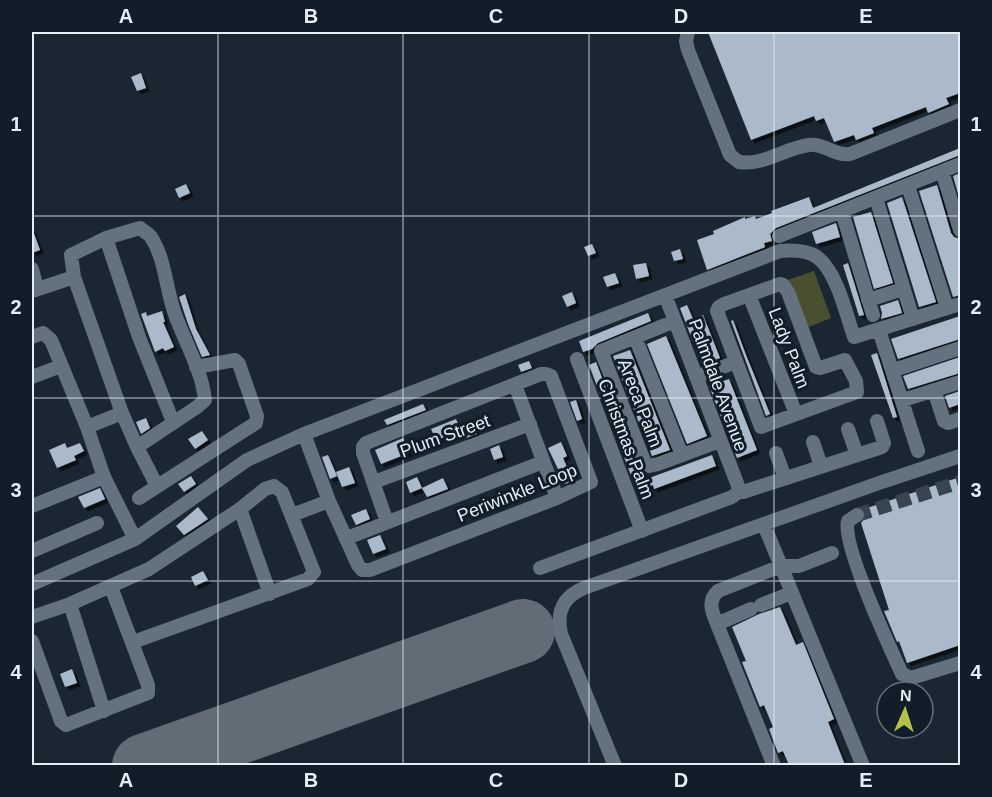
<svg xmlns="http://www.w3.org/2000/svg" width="992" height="797" viewBox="0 0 992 797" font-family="Helvetica,sans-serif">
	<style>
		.green { fill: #4a502f }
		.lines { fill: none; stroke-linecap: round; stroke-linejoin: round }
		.runway { stroke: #616c76; stroke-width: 64 }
		.building { fill: #abbaca; filter: url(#shadow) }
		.minor-tunnel { stroke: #38444f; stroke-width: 14; stroke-dasharray: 14 7; stroke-linecap: butt }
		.minor { stroke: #647280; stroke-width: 14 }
		.grid { fill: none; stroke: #e5edf5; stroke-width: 1.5; stroke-opacity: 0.55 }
		.labels { text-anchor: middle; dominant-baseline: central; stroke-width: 6; stroke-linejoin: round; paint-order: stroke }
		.street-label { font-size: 18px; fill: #e5edf5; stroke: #111d28 }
		.neatline { fill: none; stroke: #e5edf5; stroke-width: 2 }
		.grid-label { font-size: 20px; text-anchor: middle; font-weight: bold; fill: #e5edf5 }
	</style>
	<defs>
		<filter id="shadow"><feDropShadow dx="3.5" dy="3.5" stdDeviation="0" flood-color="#0009"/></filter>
	</defs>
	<rect width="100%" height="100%" fill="#1a2632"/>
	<path class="green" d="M814,271l17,47 -25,10 -18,-48z"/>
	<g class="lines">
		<path class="runway" d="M144,766l379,-135"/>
	</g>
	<path class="building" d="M708,32h252v61l-14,5 3,6 -21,9 -2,-6 -54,21 2,5 -18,7 -2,-5 -20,7 -10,-24 -8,3 -2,-5 -63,24z
		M141,73l5,15 -9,3 -6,-14z
		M960,148v7l-184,73 -6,6 2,7 -8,2 1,4 -58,23 -10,-30 17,-6 -1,-3 32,-14v2l10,-3 1,3 16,-6 -1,-2 38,-14 4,11z
		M960,173v28l-7,-25z
		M186,184l4,9 -11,5 -4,-9z
		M937,185l14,48 3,4 6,2v56l-7,2 -34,-106z
		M902,197l34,105 -17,5 -32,-104z
		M871,212l22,71 -19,6 -21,-72z
		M836,223l4,14 -24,7 -4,-12z
		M32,228l8,22 -8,3z
		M592,244l4,9 -8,3 -4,-9z
		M680,249l3,10 -9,2 -3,-9z
		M646,263l3,13 -13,3 -3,-14z
		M848,263l16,52 -5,1 -16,-51z
		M615,273l4,10 -12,4 -4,-10z
		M572,292l4,11 -9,4 -5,-11z
		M185,294l11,35 14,26 -8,2 -14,-33 -9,-27z
		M898,300l4,13 -21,6 1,-6 -2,-7z
		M687,305l6,14 10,-4 17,43 -18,7 -22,-57z
		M162,311l3,11h-2l11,25 -9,4 -2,-3 -8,4 -14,-38 5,-2 1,4z
		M648,313l3,8 -53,22 -6,6 -9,3 -4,-11z
		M960,316v23l-62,20 -7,-20z
		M733,320l13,35 24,59 -4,2 -35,-95z
		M666,336l41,100 -20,8 -40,-100z
		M630,350l40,100 -18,6 -39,-100z
		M877,353l20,64 -4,1 -22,-63z
		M960,357v16l-52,16 -5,-13z
		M529,361l3,7 -11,4 -3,-7z
		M596,362l45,119 71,-26 4,11 -62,23 -1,-4 -16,6 -48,-126z
		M729,379l28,71 -20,8 -28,-72z
		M960,391v13l-11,4 -4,-12z
		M576,400l6,19 -5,2 -7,-19z
		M423,404l3,6 -39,15 -3,-5z
		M146,418l4,10 -9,6 -5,-12z
		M456,419l5,13 -25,8 -5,-11z
		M474,426l3,8 -11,4 -3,-8z
		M202,431l6,9 -13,9 -7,-10z
		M403,438l6,15 -28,11 -6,-14z
		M561,442l6,14 -4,2 10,23 -8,3 -17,-36z
		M65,443l2,5 13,-5 4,8 -10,5 2,4 -19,8 -8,-18z
		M499,445l4,12 -9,3 -4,-11z
		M328,455l9,21 -7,3 -8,-22z
		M349,467l6,16 -13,4 -6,-15z
		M191,476l5,8 -12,8 -6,-8z
		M417,477l5,11 -12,5 -4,-11z
		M960,477v168l-53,18 -8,-22 -2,1 -13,-31 5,-1 -28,-87 4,-5 -1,-9z
		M443,478l5,11 -21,8 -5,-9z
		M100,488l5,11 -21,9 -6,-11z
		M198,507l10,12 -24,16 -8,-9z
		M366,509l4,10 -14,6 -5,-10z
		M380,535l6,14 -13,5 -6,-14z
		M203,571l5,9 -13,6 -4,-9z
		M780,607l16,38 7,-3 31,77 -6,3 17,43h-56l-6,-14 -5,2 -9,-24 4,-2 -9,-22 -4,2 -18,-45 4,-1 -14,-34 27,-13z
		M72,669l5,14 -12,4 -5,-13z"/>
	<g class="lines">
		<path class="minor-tunnel" d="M857,515l103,-33"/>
		<path class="minor" d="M688,32l-2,9 2,9 42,105 9,7c24,4 46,-14 70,-17 15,-2 25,11 41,9l110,-44
			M942,171l18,59
			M908,186l39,122
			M876,198l37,121
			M842,212l31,103
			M140,228c3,3 8,5 11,9 15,23 15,55 25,80 10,27 26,54 29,83l-8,7 -60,40 -15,-34 -48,-136 -3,-22 35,-17z
			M779,236l181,-72
			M106,238l33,99 34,85
			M32,269l5,19
			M780,284l3,1 5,7 28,75 4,1 25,-8 11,21 1,11 -96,35 -44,-116 2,-4 5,-3z
			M32,291l42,-14
			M665,295l75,196 3,1 139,-45 2,-4 -7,-22
			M749,295l47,119
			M868,300l35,-11
			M675,321l-74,30 44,112 4,3 9,-2 62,-23
			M879,330l39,121
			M32,337l11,-4 8,7 36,87 17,50 31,62
			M635,337l47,118
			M577,359l65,172
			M894,370l66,-22
			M32,377l29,-11
			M696,377l40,-15
			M515,385l42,113
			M934,390l10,31 4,2 12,-4
			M903,400l57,-18
			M87,427l35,-14
			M848,429l9,26
			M304,434l25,67 29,64 4,5h8l187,-72 34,-16 -40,-106 -5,-2h-5l-175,69 -3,4v6l24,69
			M813,442l8,24
			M137,447l20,39
			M776,453l9,25
			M374,482l156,-58
			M139,498l117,-75 1,-7 -18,-52 -4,-4 -39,7
			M32,506l72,-29
			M240,509l30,85
			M292,515l37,-14
			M857,515l-9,6c-7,22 42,127 54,153l9,4 49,-15
			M764,525l17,41h18l33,-13
			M347,538l196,-76
			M32,551l65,-28
			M540,568l192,-71 8,-6
			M32,584l103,-45 112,-79 57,-26 476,-183c12,-1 27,-1 37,6 20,15 29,57 37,80l106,-33
			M70,604l34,107
			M761,605l30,-12
			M32,617l38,-13 79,-35 91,-60 25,-20 9,-3 8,6 32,80 -6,7 -175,63
			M717,624l34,-15
			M32,641l29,80 5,4 82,-32v-8l-37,-98
			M615,766l-54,-132c-5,-23 2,-37 23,-46l295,-105 81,-27
			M774,766l-57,-142c-5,-12 -10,-23 1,-33l63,-25 82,200"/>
	</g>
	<path class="grid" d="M218,32v734M403,32v734M589,32v734M774,32v734M32,216h928M32,398h928M32,581h928"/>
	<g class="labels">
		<g class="street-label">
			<text transform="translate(789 348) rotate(69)">Lady Palm</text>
			<text transform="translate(718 385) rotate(70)">Palmdale Avenue</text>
			<text transform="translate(640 403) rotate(69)">Areca Palm</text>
			<text transform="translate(445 436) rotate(-20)">Plum Street</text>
			<text transform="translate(626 439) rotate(69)">Christmas Palm</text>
			<text transform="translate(517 493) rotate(-22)">Periwinkle Loop</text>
		</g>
	</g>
	<rect width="992" height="797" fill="none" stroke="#111d28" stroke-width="66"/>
	<g transform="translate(905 710) rotate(3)"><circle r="28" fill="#111d28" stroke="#66707a" stroke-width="1.5"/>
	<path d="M0-4.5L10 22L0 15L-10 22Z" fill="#b2c24b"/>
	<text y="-9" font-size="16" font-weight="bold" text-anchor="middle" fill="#e5edf5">N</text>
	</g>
	<rect x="33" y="33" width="926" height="731" class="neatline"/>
	<g class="grid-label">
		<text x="126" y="23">A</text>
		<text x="311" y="23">B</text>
		<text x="496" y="23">C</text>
		<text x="681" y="23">D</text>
		<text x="866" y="23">E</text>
		<text x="16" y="131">1</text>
		<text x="976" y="131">1</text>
		<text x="16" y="314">2</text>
		<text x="976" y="314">2</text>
		<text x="16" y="497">3</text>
		<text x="976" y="497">3</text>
		<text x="16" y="679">4</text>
		<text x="976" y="679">4</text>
		<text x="126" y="787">A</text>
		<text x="311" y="787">B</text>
		<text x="496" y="787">C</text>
		<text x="681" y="787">D</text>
		<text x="866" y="787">E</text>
	</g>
</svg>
